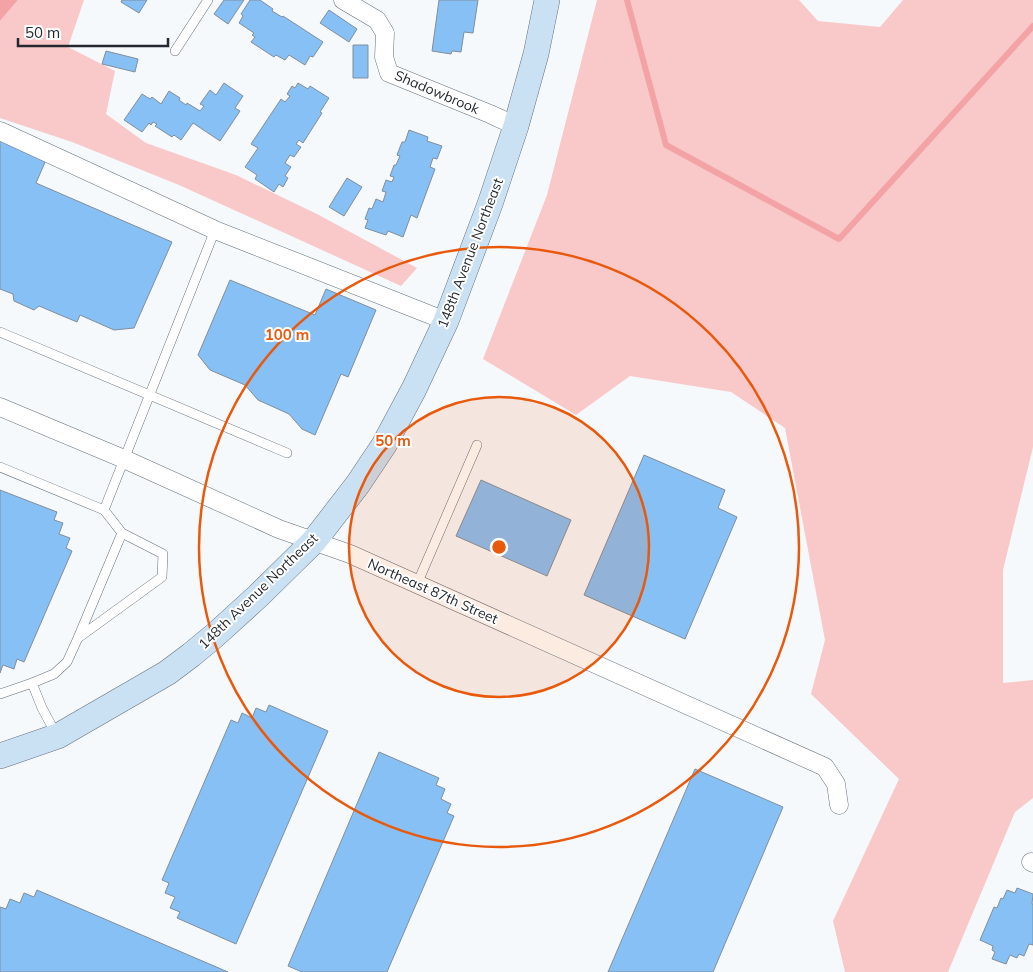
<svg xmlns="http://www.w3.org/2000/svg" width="1033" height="972" viewBox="0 0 1033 972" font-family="Mulish,sans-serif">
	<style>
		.green { fill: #f9c8c9 }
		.water { fill: #f3a3a6 }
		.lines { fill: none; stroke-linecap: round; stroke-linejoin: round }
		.stream { stroke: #f3a3a6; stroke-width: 6 }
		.building { fill: #87c0f4; stroke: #808e9c }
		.service-casing { stroke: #63707d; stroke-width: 10 }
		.minor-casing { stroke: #63707d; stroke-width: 19 }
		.secondary-casing { stroke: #63707d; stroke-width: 26 }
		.service { stroke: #fff; stroke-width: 9 }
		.minor { stroke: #fff; stroke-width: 18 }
		.secondary { stroke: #cae0f3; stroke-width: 25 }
		.ring { fill: none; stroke: #e8590c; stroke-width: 2.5 }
		.labels { text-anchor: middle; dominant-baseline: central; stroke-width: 4; stroke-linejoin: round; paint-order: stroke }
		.street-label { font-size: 14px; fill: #24292f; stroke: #fff }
		.centre { fill: #e8590c; stroke: #fff; stroke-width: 2.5 }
		.ring-label { font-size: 15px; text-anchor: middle; font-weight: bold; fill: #e8590c; stroke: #fff; stroke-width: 4; stroke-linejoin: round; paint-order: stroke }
	</style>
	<rect width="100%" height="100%" fill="#f6f9fc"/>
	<path class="green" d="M18,0h66l-16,47 47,24 -9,43 40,29 90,32 81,39 100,54 -16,18 -222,-101 -107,-43 -72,-24v-97z
		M597,0h202l19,21 62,6 23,-27h130v447l-30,123v113l30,-3v118l-18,14 -67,160h-103l-12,-51 66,-142 -88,-85 14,-54 -40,-212 -54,-36 -101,-16 -54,39 -93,-56 64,-164z"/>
	<path class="water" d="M0,0h18l-18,21z"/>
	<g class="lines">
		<path class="stream" d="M627,0l39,145 173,94 194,-213"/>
	</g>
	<path class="building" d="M122,0h25l-8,13 -18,-11z
		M224,0h20l-16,24 -14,-10z
		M250,0h10l13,9 -1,2 10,6 1,-1 40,26 -10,15 -3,-1 -5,9 -16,-10 -4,5 -9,-5 -2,2 -23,-15 4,-5 -3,-2 2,-2 -15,-10 4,-7 -2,-2z
		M439,0h39l-5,33 -9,-1 -3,20 -9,-1 -1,3 -19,-3z
		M329,10l28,19 -8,13 -29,-19z
		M353,45h15v33h-15z
		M106,51l32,8 -3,13 -33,-8z
		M224,83l19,13 -8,12 5,3 -20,30 -27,-18 -12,17 -7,-5 -2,2 -17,-11 2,-2 -4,-2 -2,3 -2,-2 -7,9 -18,-12 18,-26 8,5 2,-2 9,7 8,-13 11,7 -1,2 7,5 1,-2 13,8 4,-5 -4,-2 10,-14 6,5z
		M298,83l10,6 2,-3 19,12 -9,14 2,1 -19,30 -4,-3 -3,4 5,3 -7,10 -4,-2 -5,8 6,4 -6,9 3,2 -5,9 -4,-3 -5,8 -19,-13 2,-4 -12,-8 13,-19 -7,-4 30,-45 4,3 5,-6 -3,-2 5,-8 3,2z
		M409,130l19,7 -1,4 15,5 -5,13 -4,-1 -3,9 5,2 -18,49 -6,-3 -8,22 -15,-6 -2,4 -21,-7 3,-8 -3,-1 4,-11 3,1 4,-10 7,3 3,-10 -4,-1 4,-11 6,2 2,-5 -4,-1 4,-11h2l4,-9 -3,-1 5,-13h3z
		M0,140l46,20 -10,23 136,59 -38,86 -20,2 -34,-15 -3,7 -38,-16 -5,4 -20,-9 -1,-7 -13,-5z
		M347,178l15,9 -18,29 -15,-9z
		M230,280l85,35 11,-26 50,21 -28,67 -7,-3 -26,61 -13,-6 -13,-15 -31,-14 -13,-15 -35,-15 -12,-15z
		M644,455l81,35 -7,18 19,9 -52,122 -101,-44z
		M481,480l90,40 -24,56 -91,-40z
		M0,490l57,22 -3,8 9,3 -4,11 11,4 -4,10 6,3 -48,111 -7,-3 -3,10 -11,-4 -3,8z
		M269,705l59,26 -92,213 -59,-26 3,-6 -10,-4 5,-11 -10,-4 4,-10 -7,-3 69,-160 7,3 4,-10 10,5 4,-10 10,4z
		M379,752l60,26 -3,7 9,4 -4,10 10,5 -4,9 7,3 -67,156h-85l-14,-6z
		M695,769l88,38 -70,165h-105z
		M1017,888l16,6 -1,10h1v41l-4,-1 -5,12 -5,-2 -2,4 -7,-3 -4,9 -14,-5 3,-7 -3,-2 1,-4 -13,-6 14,-33 3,1 4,-10 2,1 4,-9 8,3z
		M37,890l191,82h-228v-65l6,2 4,-10 10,4 4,-10 10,4z"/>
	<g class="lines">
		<defs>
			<path id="service" d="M175,51l33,-51
				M0,332l287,121
				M0,467l104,43
				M417,584l60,-139
				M78,638l44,-105
				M0,694l32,-11
				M56,734l-14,-26 -10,-25 22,-9 13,-12 11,-24 84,-61 1,-23 -41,-21 -18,-23 111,-280"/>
			<path id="minor" d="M343,0l34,20 8,13 -1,24 5,16 101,41 26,12
				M0,131l215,99 231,91
				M0,407l124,52 155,70 71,25 475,213 11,17 3,21
				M1031,862l2,1"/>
			<path id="secondary" d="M0,756l58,-20 109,-63 24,-18 23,-19 44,-40 56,-55 44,-57 26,-39 30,-56 32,-68 44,-117 26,-78 20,-72 11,-54"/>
		</defs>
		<use href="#service" class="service-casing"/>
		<use href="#minor" class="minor-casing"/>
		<use href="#secondary" class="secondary-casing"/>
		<use href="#service" class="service"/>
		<use href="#minor" class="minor"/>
		<use href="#secondary" class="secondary"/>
	</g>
	<circle cx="499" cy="547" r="150" fill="#e8590c" fill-opacity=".12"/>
	<g class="ring">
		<circle cx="499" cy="547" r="150"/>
		<circle cx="499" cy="547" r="300"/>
	</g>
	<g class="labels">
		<g class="street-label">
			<text transform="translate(437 92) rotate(23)">Shadowbrook</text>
			<text transform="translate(470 253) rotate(-69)">148th Avenue Northeast</text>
			<text transform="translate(258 591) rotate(-44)">148th Avenue Northeast</text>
			<text transform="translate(433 591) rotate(24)">Northeast 87th Street</text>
		</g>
	</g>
	<circle cx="499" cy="547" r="8" class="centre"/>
	<g class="ring-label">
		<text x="287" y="340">100 m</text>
		<text x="393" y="446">50 m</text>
	</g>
	<path d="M18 38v8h150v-8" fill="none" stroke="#24292f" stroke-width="2.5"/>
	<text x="25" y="38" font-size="15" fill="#24292f" stroke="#ffffff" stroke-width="4" paint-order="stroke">50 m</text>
</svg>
